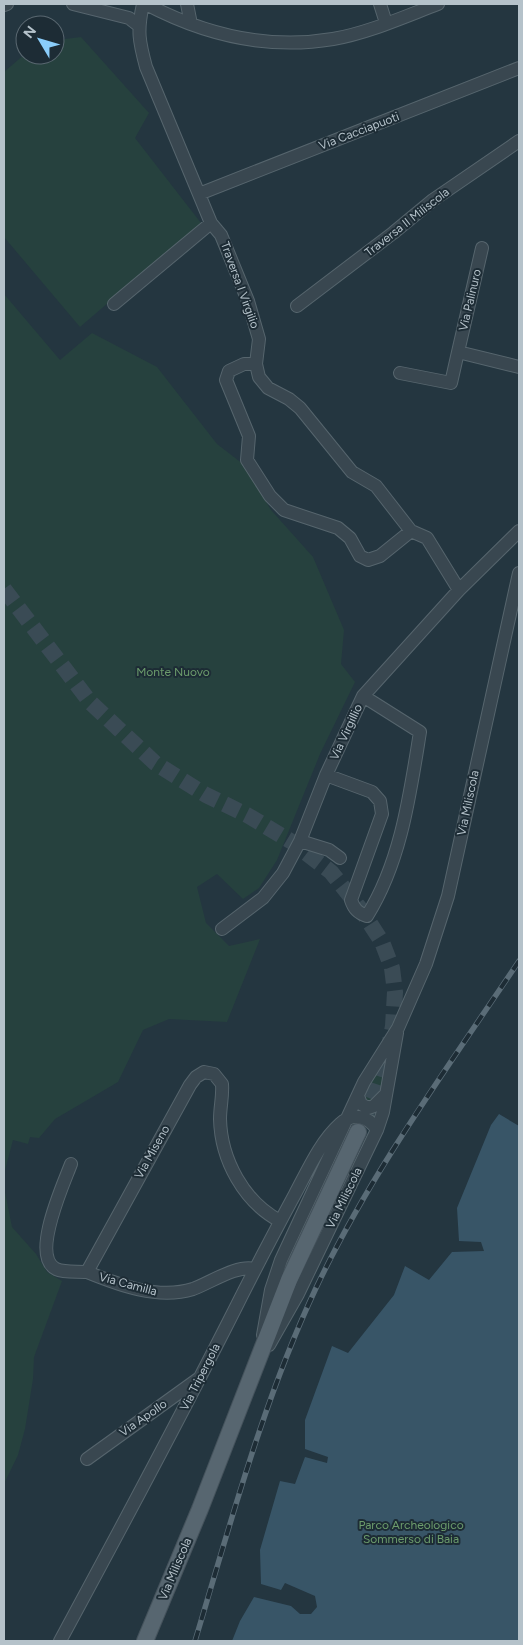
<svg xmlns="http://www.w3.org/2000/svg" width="523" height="1645" viewBox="0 0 523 1645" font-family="Figtree,sans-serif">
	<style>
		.green { fill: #26413e }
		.water { fill: #385567 }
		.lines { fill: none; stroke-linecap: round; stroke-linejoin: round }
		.major-tunnel { stroke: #3a4b55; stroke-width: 16; stroke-dasharray: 16 8; stroke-linecap: butt }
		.minor-casing { stroke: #56656d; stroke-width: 14 }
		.major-casing { stroke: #45535c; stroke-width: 18 }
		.minor { stroke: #394750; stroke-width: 12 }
		.major { stroke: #576670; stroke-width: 16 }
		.rail-casing { stroke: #5a6c77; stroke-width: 5.5 }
		.rail { stroke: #1d2c35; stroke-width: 4; stroke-dasharray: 11; stroke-linecap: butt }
		.labels { text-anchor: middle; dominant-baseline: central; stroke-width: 4; stroke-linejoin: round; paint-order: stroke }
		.street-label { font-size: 12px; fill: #b5c2ca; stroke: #1d2c35 }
		.park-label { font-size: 12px; fill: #6c9c6c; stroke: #1d2c35 }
	</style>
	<rect width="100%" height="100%" fill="#243640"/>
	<path class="green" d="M81,37l68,76 -14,25 66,85 -121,104 -76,-90v-165l21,-18v1h30v-7l10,-9z
		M4,294l56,66 32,-27 65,34 60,77 26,20 28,46 42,47 31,73 -3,34 14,18 -35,72 -43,106 -18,28 -16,11 -26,-25 -20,13 9,36 23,23 31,-7 -33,83 -58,-3 -26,11 -25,52 -63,37 -16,19 -9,-1 -2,7 -15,-4 -9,34z
		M381,1069l3,2c-2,14 -3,24 -15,33l-5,-6 13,-26z
		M4,1187l8,40 24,27 11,18 15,9 -28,76 -1,22 -8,50 -7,26 -14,29z"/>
	<path class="water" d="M499,1114l20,12v515h-287l8,-20 14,-24 37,9 9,8h11l6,-7 -2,-11 -30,-13 -4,7 -20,-6 -1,-34 20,-69 15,3 10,-27 22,6 1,-6 -23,-8v-29l27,-74 16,7 46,-58 11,-29 24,14 23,-28 32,-1 -3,-9 -22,-1 -2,-33 34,-83z"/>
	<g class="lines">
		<path class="major-tunnel" d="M4,589l86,113 65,61 51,32 41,20 45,27 39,30 31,39 20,31 10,26 3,24 -2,34 -6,31 -11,33 -12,29"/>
		<defs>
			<path id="minor" d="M73,4l56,14 9,7
				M143,4c-6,27 -4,37 3,63l65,156 10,12 27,66 11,38 -3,25 3,13 9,11 21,11 11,9 52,64 24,14 35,45 16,7 32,52
				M146,4c59,31 122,46 187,35 35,-6 73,-23 105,-35
				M187,4l4,20
				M380,4l6,19
				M4,5l3,-1
				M199,194l320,-126
				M114,304l97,-81
				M297,306l96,-73 40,-33 86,-59
				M458,352l24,-104
				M256,364h-12l-15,7 -3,9 23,56 -2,24 23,36 14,14 54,18 12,10 10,18 8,4 12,-4 31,-25
				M400,373l51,10 7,-31 61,15
				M326,775l46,17 8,9 2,13 -31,86c3,9 7,13 16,16 34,-54 43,-122 53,-184l-57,-36
				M300,841l29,9 11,8
				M222,929l41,-31 20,-25 17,-32 26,-66 37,-79 96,-106 60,-59
				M358,1096l3,8 7,4 6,-2 12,-12
				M71,1164c-7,19 -41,92 -15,105 9,4 21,2 31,3l103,-187 6,-8 8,-5 10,2 8,10c1,12 -2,23 -2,35 1,41 24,83 60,102
				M87,1272c32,13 71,28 106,17 17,-6 44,-25 62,-20
				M263,1335l8,-45 10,-30 83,-178 34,-54 28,-64 22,-68 71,-323
				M269,1345l29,-51 79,-164 6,-18 14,-79
				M87,1459l111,-80
				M60,1641c60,-111 119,-221 176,-334 19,-38 39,-76 59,-113 13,-24 25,-52 45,-70 13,-12 29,-8 37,6"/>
			<path id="major" d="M145,1641l55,-132 89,-229 69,-148"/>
		</defs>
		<use href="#minor" class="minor-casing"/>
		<use href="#major" class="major-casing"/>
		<use href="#minor" class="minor"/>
		<use href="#major" class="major"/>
		<defs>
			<path id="rail" d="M195,1641c36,-119 68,-240 121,-353 55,-116 132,-221 203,-327"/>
		</defs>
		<use href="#rail" class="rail-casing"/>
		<use href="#rail" class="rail"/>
	</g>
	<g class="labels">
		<g class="street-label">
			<text transform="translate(359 131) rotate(-21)">Via Cacciapuoti</text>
			<text transform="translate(407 222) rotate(-38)">Traversa II Miliscola</text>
			<text transform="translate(240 285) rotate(70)">Traversa I Virgilio</text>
			<text transform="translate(470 300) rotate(-77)">Via Palinuro</text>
			<text transform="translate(346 732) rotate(-65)">Via Virgillio</text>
			<text transform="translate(468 803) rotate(-78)">Via Miliscola</text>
			<text transform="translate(152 1152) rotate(-61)">Via Miseno</text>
			<text transform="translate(344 1198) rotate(-64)">Via Miliscola</text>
			<text transform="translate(128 1284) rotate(15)">Via Camilla</text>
			<text transform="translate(200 1377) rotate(-63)">Via Tripergola</text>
			<text transform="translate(143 1418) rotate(-35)">Via Apollo</text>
			<text transform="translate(175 1569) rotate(-67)">Via Miliscola</text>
		</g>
		<g class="park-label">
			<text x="173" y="672">Monte Nuovo</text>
			<text x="411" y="1525">Parco Archeologico<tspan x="411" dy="14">Sommerso di Baia</tspan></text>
		</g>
	</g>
	<rect width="523" height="1645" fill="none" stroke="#b5c2ca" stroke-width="10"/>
	<g transform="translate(40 40) rotate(308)"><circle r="24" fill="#1d2c35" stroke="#5a6871"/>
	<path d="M0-4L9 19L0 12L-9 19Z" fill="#8acdfa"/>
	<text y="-8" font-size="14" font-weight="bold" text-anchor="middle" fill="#b5c2ca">N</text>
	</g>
</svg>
